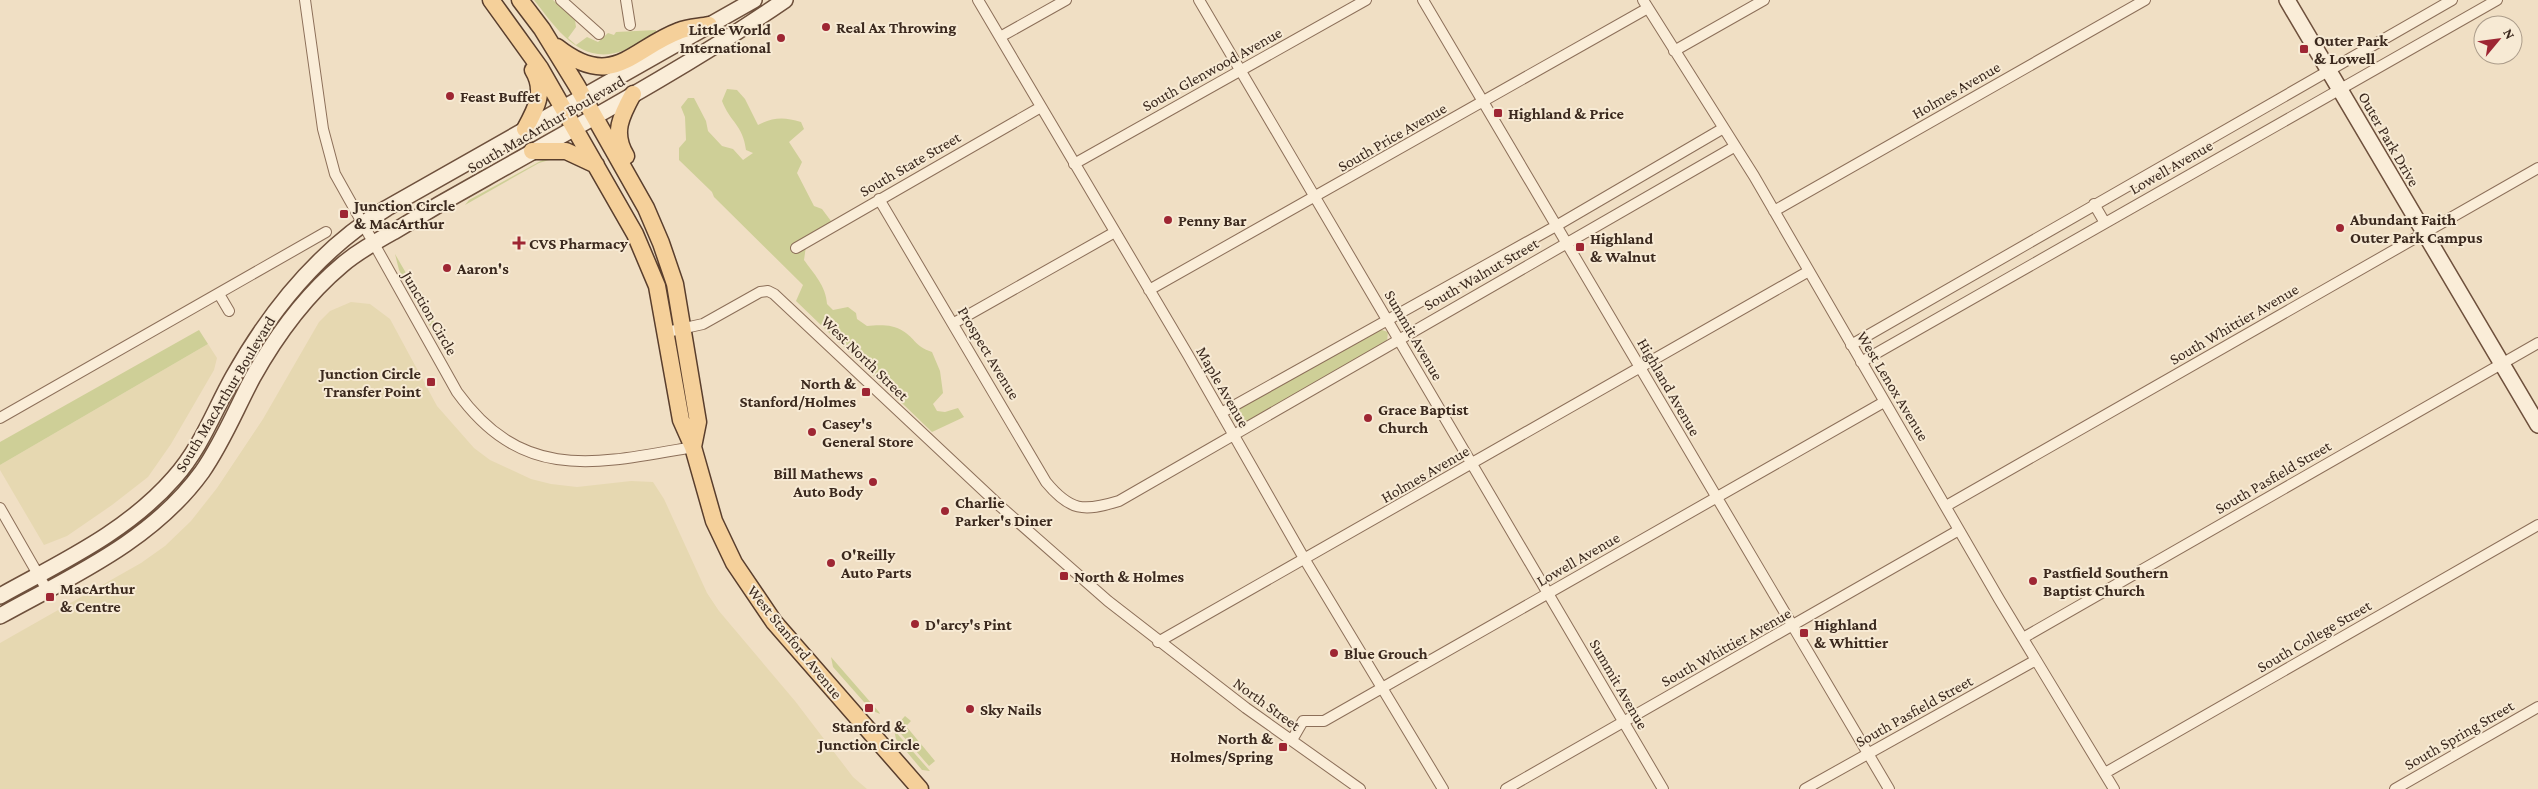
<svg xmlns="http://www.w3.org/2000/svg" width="2538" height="789" viewBox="0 0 2538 789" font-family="'Crimson Pro',serif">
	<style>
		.farmland { fill: #e6d8b1 }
		.green { fill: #cecf97 }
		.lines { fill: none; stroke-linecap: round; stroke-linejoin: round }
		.street-casing { stroke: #8c6f59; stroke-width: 12 }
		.secondary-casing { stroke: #6e503c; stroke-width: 18 }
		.primary-casing { stroke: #593e2d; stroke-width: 19 }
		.street { stroke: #faedd8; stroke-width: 10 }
		.secondary { stroke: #faedd8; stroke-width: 15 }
		.primary { stroke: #f5d09a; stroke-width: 16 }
		.poi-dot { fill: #9e2633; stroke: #f7ead4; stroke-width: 2 }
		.labels { text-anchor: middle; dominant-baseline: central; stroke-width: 4; stroke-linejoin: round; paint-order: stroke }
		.poi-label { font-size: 16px; font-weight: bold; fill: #3b291e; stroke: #f7ead4; text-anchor: start }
		.street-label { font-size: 16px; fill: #3b291e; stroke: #f7ead4 }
	</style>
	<rect width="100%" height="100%" fill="#f0dfc4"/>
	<path class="farmland" d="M351,302l19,2 20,15 47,87 37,42 16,12 41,19 20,5 26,3 54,-6 22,1 11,17 43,94 12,18 76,90 58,76 14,12h-867v-146l141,-80 24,-17 26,-25 26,-33 46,-69 56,-97 11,-11z
		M208,344l9,14 -3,12 -43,74 -23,33 -36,28 -45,31 -23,9 -44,-75v-5z"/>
	<path class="green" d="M534,0h19l22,20 1,7 -8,11 8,7 11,-8 11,5 10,-9 6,2 2,-3 40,-2v3c-11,6 -22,14 -34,18 -42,15 -66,-23 -88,-51z
		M727,89l10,1 8,9 13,26c16,-8 26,-8 43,-3l3,7 -15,13 13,20 -5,11 17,33 8,3 9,12 -7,8 -17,10 -3,21c10,14 22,26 23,44l6,6 15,-3 8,6 1,6 10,7c11,-1 26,-2 36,5 13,8 11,15 29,21l8,19 3,22 -10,11 4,7 8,1 13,-4 6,9 -32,15 -136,-131 7,-16 -89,-88 -2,-5 -33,-32v-12l7,-8 -1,-23 -4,-10 7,-9h6l12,23 2,10 14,15 11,3 10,11 10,-7 -7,-3c-3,-25 -16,-28 -24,-49z
		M548,157l8,1 -17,5 -74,42 4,-5z
		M395,254l41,71 -2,2 -4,-1 -31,-56z
		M1379,329l9,3 -1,9 -140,82 -14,-2 -1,-3 3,-7z
		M199,330l9,14 -208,121v-23z
		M831,657l48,55 1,2 -9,-4 -38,-43z
		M905,716l6,5 -5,5 29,35 -6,5 -34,-39z
		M894,730l36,41 -8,-1 -26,-31z"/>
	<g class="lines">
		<defs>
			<path id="street" d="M305,0l18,129 12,45 122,218c66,91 139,72 236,55
				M561,0l38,34
				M626,0l4,25
				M978,0l210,355 117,205 138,229
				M1199,0l464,789
				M1423,0l466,789
				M1643,0l111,176 245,423 115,190
				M1000,37l66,-37
				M1674,51l90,-51
				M1074,164l292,-164
				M879,199l167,283c24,29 37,30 73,19l615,-354
				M2094,204l11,19
				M1774,211l371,-211
				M796,248l245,-141
				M1149,290l499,-282
				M219,294l10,17
				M954,323l161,-91
				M667,332l36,-8 57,-32 8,-1 6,3 227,213 107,94 138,107 114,81
				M1851,345l601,-345
				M1861,362l636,-362
				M1221,413l335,-187 166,-97
				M0,418l326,-186
				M1946,506l592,-338
				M0,508l47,82
				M2023,638l515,-295
				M1158,642l651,-371
				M1292,740l11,-19h21l560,-319
				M2105,773l433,-248
				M1506,789l453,-259
				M1805,789l231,-129
				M2395,789l143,-82"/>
			<path id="secondary" d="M2287,0l251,425
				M0,596c61,-34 127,-64 174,-118 27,-30 40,-67 59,-101 38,-68 87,-128 154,-169l367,-208
				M0,616c72,-40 152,-75 202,-144 21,-30 34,-63 51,-95 23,-41 52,-81 89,-112 15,-13 33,-23 51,-33 31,-19 62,-37 93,-54 101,-57 203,-112 299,-178"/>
			<path id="primary" d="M491,0l49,68 95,166 22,52 24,134 12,27 21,74 20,42 40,59 146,167
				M520,0l22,29 35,57 69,122 15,35 14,41 23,138 -5,25
				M557,47c56,44 74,2 122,-16 9,-4 21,-4 30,-6
				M525,129c11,-20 21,-38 8,-59
				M532,151h34l30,14
				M626,156c-14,-23 -5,-40 7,-62"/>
		</defs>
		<use href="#street" class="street-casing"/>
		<use href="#secondary" class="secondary-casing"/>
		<use href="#primary" class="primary-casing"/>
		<use href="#street" class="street"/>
		<use href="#secondary" class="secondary"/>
		<use href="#primary" class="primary"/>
	</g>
	<g class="poi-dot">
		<circle cx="826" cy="27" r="5"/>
		<circle cx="781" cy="38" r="5"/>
		<rect x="2299" y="44" width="10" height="10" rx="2.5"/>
		<circle cx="450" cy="96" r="5"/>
		<rect x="1493" y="108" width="10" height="10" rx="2.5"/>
		<rect x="339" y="209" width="10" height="10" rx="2.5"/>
		<circle cx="1168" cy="220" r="5"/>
		<circle cx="2340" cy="228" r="5"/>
		<path d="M516.5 235.5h5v5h5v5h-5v5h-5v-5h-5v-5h5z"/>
		<rect x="1575" y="242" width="10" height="10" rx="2.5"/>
		<circle cx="447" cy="268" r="5"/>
		<rect x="426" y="377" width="10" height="10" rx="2.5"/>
		<rect x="861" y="387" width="10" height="10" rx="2.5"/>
		<circle cx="1368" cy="418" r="5"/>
		<circle cx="812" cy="432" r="5"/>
		<circle cx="873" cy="482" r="5"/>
		<circle cx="945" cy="511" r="5"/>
		<circle cx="831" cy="563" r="5"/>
		<rect x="1059" y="571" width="10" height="10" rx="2.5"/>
		<circle cx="2033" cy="581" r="5"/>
		<rect x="45" y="592" width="10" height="10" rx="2.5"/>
		<circle cx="915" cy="624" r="5"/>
		<rect x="1799" y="628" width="10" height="10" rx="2.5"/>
		<circle cx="1334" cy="653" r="5"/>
		<rect x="864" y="703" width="10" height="10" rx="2.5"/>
		<circle cx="970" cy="709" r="5"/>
		<rect x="1278" y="742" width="10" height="10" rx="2.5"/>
	</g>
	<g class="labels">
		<g class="poi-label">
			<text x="836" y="27">Real Ax Throwing</text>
			<text x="771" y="29" text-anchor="end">Little World<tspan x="771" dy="18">International</tspan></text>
			<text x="2314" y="40">Outer Park<tspan x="2314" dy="18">&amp; Lowell</tspan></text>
			<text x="460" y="96">Feast Buffet</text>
			<text x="1508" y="113">Highland &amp; Price</text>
			<text x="354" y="205">Junction Circle<tspan x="354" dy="18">&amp; MacArthur</tspan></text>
			<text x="2350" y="219">Abundant Faith<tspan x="2350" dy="18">Outer Park Campus</tspan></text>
			<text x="1178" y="220">Penny Bar</text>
			<text x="1590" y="238">Highland<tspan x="1590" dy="18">&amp; Walnut</tspan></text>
			<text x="529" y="243">CVS Pharmacy</text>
			<text x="457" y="268">Aaron's</text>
			<text x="421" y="373" text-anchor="end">Junction Circle<tspan x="421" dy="18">Transfer Point</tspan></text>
			<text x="856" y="383" text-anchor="end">North &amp;<tspan x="856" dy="18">Stanford/Holmes</tspan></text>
			<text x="1378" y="409">Grace Baptist<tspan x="1378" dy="18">Church</tspan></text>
			<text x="822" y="423">Casey's<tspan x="822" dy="18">General Store</tspan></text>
			<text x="863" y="473" text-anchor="end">Bill Mathews<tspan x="863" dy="18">Auto Body</tspan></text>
			<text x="955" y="502">Charlie<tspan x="955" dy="18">Parker's Diner</tspan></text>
			<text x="841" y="554">O'Reilly<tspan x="841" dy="18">Auto Parts</tspan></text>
			<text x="2043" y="572">Pastfield Southern<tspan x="2043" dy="18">Baptist Church</tspan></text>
			<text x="1074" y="576">North &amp; Holmes</text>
			<text x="60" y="588">MacArthur<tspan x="60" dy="18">&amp; Centre</tspan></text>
			<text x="925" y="624">D'arcy's Pint</text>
			<text x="1814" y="624">Highland<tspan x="1814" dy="18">&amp; Whittier</tspan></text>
			<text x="1344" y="653">Blue Grouch</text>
			<text x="980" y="709">Sky Nails</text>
			<text x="869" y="726" text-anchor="middle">Stanford &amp;<tspan x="869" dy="18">Junction Circle</tspan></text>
			<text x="1273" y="738" text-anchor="end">North &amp;<tspan x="1273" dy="18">Holmes/Spring</tspan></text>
		</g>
		<g class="street-label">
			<text transform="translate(1212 69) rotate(-29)">South Glenwood Avenue</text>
			<text transform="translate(1956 90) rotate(-30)">Holmes Avenue</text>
			<text transform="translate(546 124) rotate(-30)">South MacArthur Boulevard</text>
			<text transform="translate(1392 137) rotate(-30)">South Price Avenue</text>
			<text transform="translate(2389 139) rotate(60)">Outer Park Drive</text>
			<text transform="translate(910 164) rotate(-30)">South State Street</text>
			<text transform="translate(2171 167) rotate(-30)">Lowell Avenue</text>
			<text transform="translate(1481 274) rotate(-30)">South Walnut Street</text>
			<text transform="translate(430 313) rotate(60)">Junction Circle</text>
			<text transform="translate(2234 324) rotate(-30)">South Whittier Avenue</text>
			<text transform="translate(1414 335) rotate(60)">Summit Avenue</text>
			<text transform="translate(989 353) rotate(59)">Prospect Avenue</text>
			<text transform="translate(865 358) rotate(44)">West North Street</text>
			<text transform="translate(1893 386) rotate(59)">West Lenox Avenue</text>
			<text transform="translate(1223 387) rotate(60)">Maple Avenue</text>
			<text transform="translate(1669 387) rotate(60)">Highland Avenue</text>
			<text transform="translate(225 394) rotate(-59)">South MacArthur Boulevard</text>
			<text transform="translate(1425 474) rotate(-30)">Holmes Avenue</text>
			<text transform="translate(2273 477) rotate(-30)">South Pasfield Street</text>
			<text transform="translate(1578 559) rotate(-30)">Lowell Avenue</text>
			<text transform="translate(2314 636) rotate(-30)">South College Street</text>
			<text transform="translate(795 642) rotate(51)">West Stanford Avenue</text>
			<text transform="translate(1726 647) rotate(-29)">South Whittier Avenue</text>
			<text transform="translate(1619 684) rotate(60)">Summit Avenue</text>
			<text transform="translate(1267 704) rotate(36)">North Street</text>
			<text transform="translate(1914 711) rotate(-29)">South Pasfield Street</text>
			<text transform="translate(2459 735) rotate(-30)">South Spring Street</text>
		</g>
	</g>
	<g transform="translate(2498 40) rotate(61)"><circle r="24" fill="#f7ead4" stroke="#ac9d8b"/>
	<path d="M0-4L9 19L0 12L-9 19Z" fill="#9e2633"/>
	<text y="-8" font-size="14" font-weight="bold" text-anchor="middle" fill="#3b291e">N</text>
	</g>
</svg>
